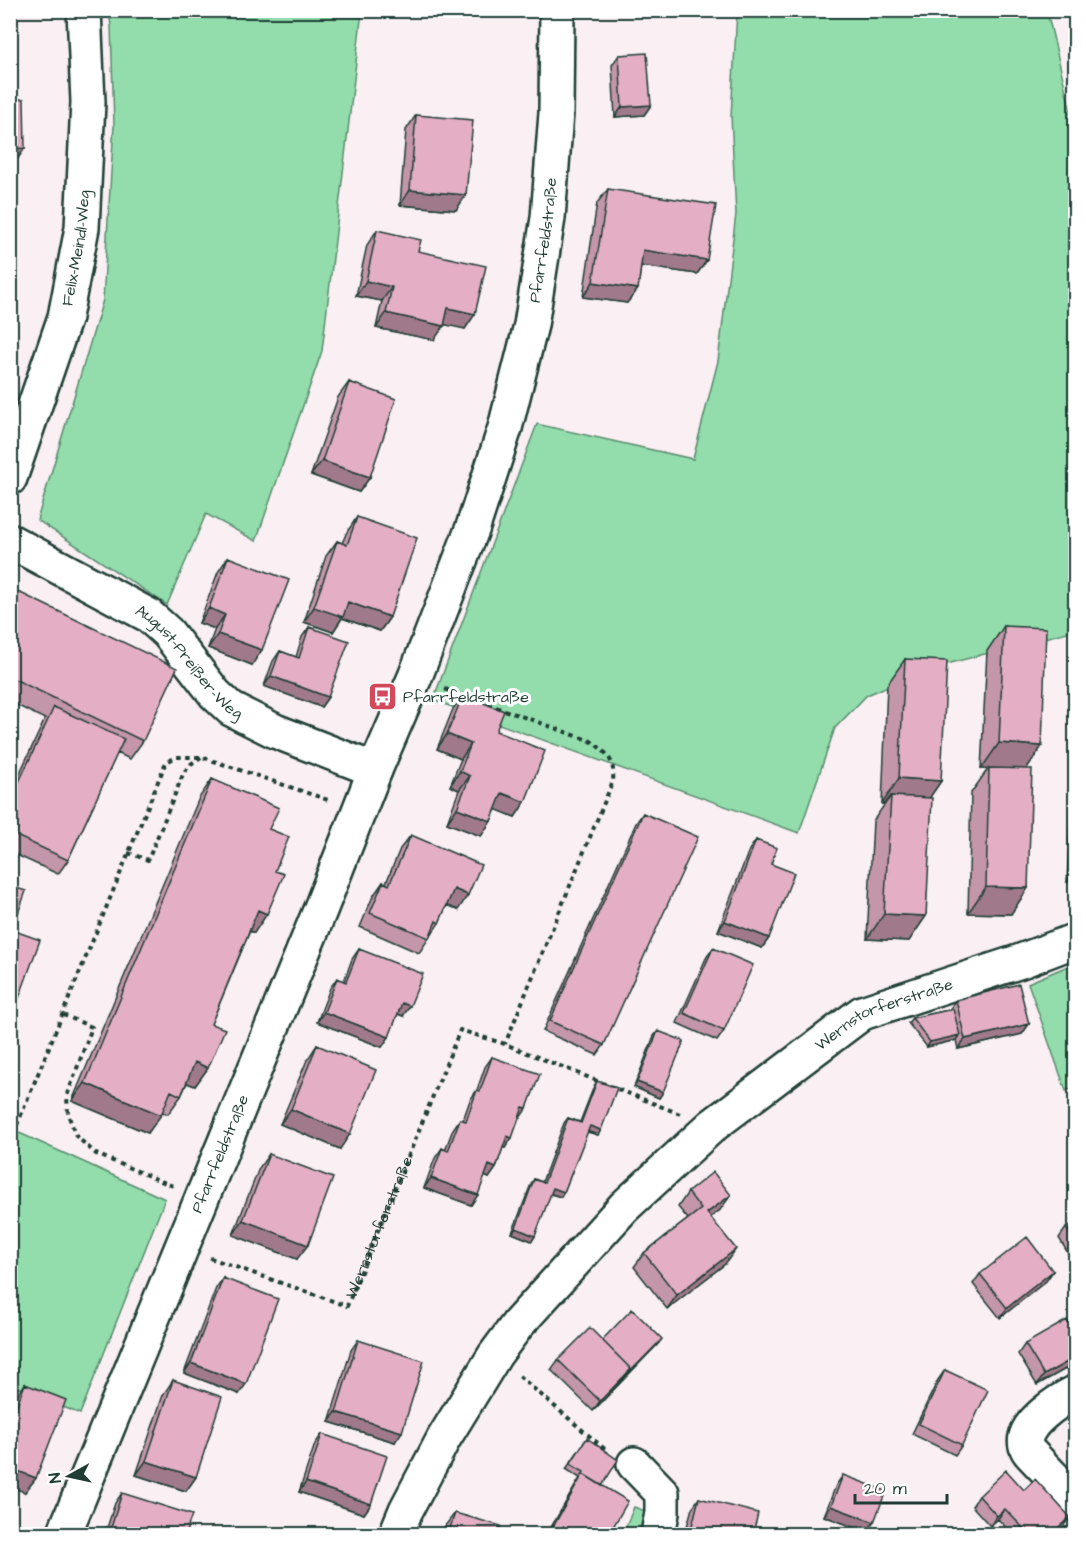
<svg xmlns="http://www.w3.org/2000/svg" width="1086" height="1545" viewBox="0 0 1086 1545" font-family="'Architects Daughter',sans-serif">
	<style>
		.green { fill: #93dcab; stroke: #598c70; stroke-width: 1.5 }
		.lines { fill: none; stroke-linecap: round; stroke-linejoin: round }
		.minor-casing { stroke: #1f3d34; stroke-width: 38 }
		.path { stroke: #1f3d34; stroke-width: 4; stroke-dasharray: 4.5 4.5; stroke-linecap: butt }
		.minor { stroke: #fff; stroke-width: 33 }
		.wall { fill: #c496a9; stroke: #1f3d34; stroke-width: 1.5 }
		.shaded-wall { fill: #a07a8a; stroke: #1f3d34; stroke-width: 1.5 }
		.building { fill: #e4aec5; stroke: #1f3d34; stroke-width: 1.5 }
		.labels { text-anchor: middle; dominant-baseline: central; stroke-width: 6; stroke-linejoin: round; paint-order: stroke }
		.street-label { font-size: 16px; fill: #1f3d34; stroke: #fff }
		.poi-label { font-size: 16px; fill: #1f3d34; stroke: #fff; text-anchor: start }
	</style>
	<rect width="100%" height="100%" fill="#faeff3"/>
	<filter id="ink" filterUnits="userSpaceOnUse"><feTurbulence type="fractalNoise" baseFrequency=".0167" numOctaves="2"/><feDisplacementMap in="SourceGraphic" scale="12" xChannelSelector="R" yChannelSelector="G"/><feConvolveMatrix kernelMatrix="1 2 1 2 8 2 1 2 1" color-interpolation-filters="sRGB"/></filter>
	<g filter="url(#ink)">
		<path class="green" d="M109,11h253l-40,340 -66,190 -50,-27 -39,91 -130,-85 66,-220 11,-175 -3,-99z
			M737,11h310l26,110 2,35v474l-143,38 -65,27 -32,33 -36,105 -366,-133 104,-276 156,35 25,-98 18,-147 -5,-98z
			M1075,963v124l-9,4 -38,-108z
			M15,1131l150,68 -85,215 -69,-29 -1,-243z
			M634,1507l11,4 6,5 -3,18h-25z"/>
		<g class="lines">
			<defs>
				<g id="minor">
					<path id="s2" d="M10,478l55,-161 17,-89 6,-126 -4,-92"/>
					<path id="s3" d="M10,541l138,74 20,18 47,61 16,15 44,22 100,39"/>
					<path d="M1076,1392c-16,8 -56,33 -50,54 1,3 3,6 5,8l45,47"/>
					<path d="M634,1464l28,29v20l-4,21"/>
					<path id="s4" d="M64,1534l257,-626 54,-138 40,-93 58,-150 32,-99 26,-103 17,-107 8,-105 1,-103"/>
					<path id="s5" d="M396,1534l10,-24 38,-72 51,-83 23,-31 106,-117 88,-81 150,-113 159,-52 55,-21"/>
				</g>
			</defs>
			<use href="#minor" class="minor-casing"/>
			<g class="path">
				<path d="M445,689l146,52c16,12 24,18 22,40l-108,263"/>
				<path d="M128,853l20,7 36,-88 7,-8 10,-7"/>
				<path d="M63,1015l29,12 -25,69 1,18 8,22 20,18 77,32"/>
				<path d="M10,1142l156,-380 11,-5h25l126,43"/>
				<path id="s1" d="M210,1258l137,48 113,-276 45,14 175,70"/>
				<path d="M519,1376l88,75"/>
			</g>
			<use href="#minor" class="minor"/>
		</g>
		<path class="wall" d="M619,55l32,50 -7,10 -29,2 -3,-52z
			M416,115l50,80 -10,15 -56,-5 6,-75z
			M608,189l99,71 -10,14 -56,-8 -3,23 -11,14 -44,-6 14,-94z
			M377,230l41,21 57,63 -10,15 -21,-5 -10,16 -58,-12 6,-27 -26,-5 11,-51z
			M349,382l21,95 -11,15 -48,-17 27,-78z
			M357,517l33,100 -10,14 -38,-13 -9,14 -29,-10 22,-66 11,-15 5,2 5,-11z
			M228,557l24,108 -44,-17 7,-19 -16,-6 19,-51z
			M10,588l133,153 -13,18 -13,-6 -49,107 -10,14 -48,-22v-58l35,-75 -35,-17z
			M1004,626l38,120 -16,23 2,119 -17,26 -43,-1 3,-120 17,-24h-7l6,-118z
			M309,627l19,70 -7,10 -57,-21 9,-25 7,-10 16,6 6,-20z
			M905,659l36,122 -12,17 -3,118 -17,25 -42,-2 6,-118 12,-17h-3l5,-119z
			M463,695l33,36 29,71 -10,15 -19,-8 -5,12 -10,15 -34,-13 12,-33 -9,-4 11,-27 -24,-10 16,-40z
			M1076,759v123h-9l6,-119z
			M212,779l57,50 6,42 -21,62 -4,-2 -39,93 -3,44 -13,18 -8,-3 -6,13 -13,18 -6,-2 -14,21 -76,-32 127,-303z
			M643,813l-39,232 -7,10 -54,-24 93,-208z
			M411,835l47,75 -11,-5 -8,18 -20,30 -59,-26 13,-31 10,-14 3,1 14,-34z
			M756,840l15,24 -2,74 -7,10 -44,-17 31,-81z
			M713,948l11,83 -7,10 -40,-18 29,-65z
			M359,949l44,67 -5,-2 -16,33 -65,-25 13,-34 7,-10 7,3 8,-22z
			M956,1000l73,24 -7,10 -64,15 -2,-9 -29,7 -19,-24 4,-5 37,-8z
			M658,1031l5,61 -4,6 -25,-11 20,-51z
			M317,1045l23,104 -60,-25 27,-64z
			M492,1057l28,61h-1l-14,30 -2,-1 -7,21 -7,10 -4,-2 -14,29 -47,-17 11,-30 7,-10 3,2 8,-21 7,-10 3,1 7,-20 7,-10 8,-23z
			M597,1081l4,49 -3,5 -11,-3 -23,60 -3,5 -11,-3 -15,42 -3,5 -20,-8 19,-49 3,-5 8,3 22,-59 4,-5 12,4 14,-36z
			M269,1154l28,105 -64,-24 26,-67z
			M688,1192l32,18 -9,7 14,47 -58,45 -33,-42 10,-14 44,-34 -10,-12z
			M1076,1222v45l-17,-29 7,-10z
			M1053,1271l-7,10 -46,37 -27,-34 7,-10z
			M223,1278l16,116 -55,-21 32,-85z
			M1076,1334v29l-39,22 -19,-31 7,-10z
			M358,1340l37,102 -66,-20 22,-72z
			M602,1340l56,4 -65,67 -42,-41 7,-10z
			M945,1370l17,75 -7,10 -43,-21 26,-54z
			M173,1380l23,97 -10,14 -50,-16 27,-80z
			M25,1384l11,94 -11,14 -14,-83 4,-11z
			M322,1434l49,70 -7,10 -65,-22 16,-48z
			M587,1438l15,48 7,48h-62l33,-56 -14,-9z
			M843,1475l24,57 -43,-16 12,-31z
			M1024,1490l39,37 -8,7h-43l-14,-15 -8,7 -18,-20 7,-10z
			M122,1493l63,41h-80l10,-31z
			M699,1498l54,36h-68l7,-26z
			M455,1513l43,21h-56l2,-7z"/>
		<path class="shaded-wall" d="M651,105l-7,10 -29,2 7,-10z
			M25,148l-10,15h-5v-14z
			M410,190l56,5 -10,15 -56,-5z
			M643,250l64,10 -10,14 -64,-9z
			M366,281l26,6 -10,14 -26,-5z
			M593,282l45,7 -11,14 -44,-6z
			M448,308l27,6 -10,15 -28,-6z
			M386,313l58,13 -10,14 -58,-12z
			M322,461l48,16 -11,15 -48,-17z
			M348,602l42,15 -10,14 -38,-13 -9,14 -29,-10 10,-15z
			M209,608l16,7 -10,14 -16,-6z
			M218,634l44,16 -10,15 -44,-17z
			M271,676l57,21 -7,10 -57,-21z
			M447,734l24,10 -10,15 -24,-10z
			M999,743l43,3 -17,25 -44,-2z
			M460,771l10,5 -11,14 -9,-4z
			M899,778l42,3 -17,25 -33,-10 -6,8h-3z
			M502,793l23,9 -10,15 -23,-9z
			M457,808l34,13 -10,15 -34,-13z
			M1076,869v13h-9z
			M986,887l42,1 -17,26 -43,-1z
			M454,889l14,6 -10,15 -14,-6z
			M258,910l9,4 -13,19 -9,-4z
			M884,914l42,2 -17,25 -42,-2z
			M725,921l44,17 -7,10 -44,-17z
			M402,1003l8,3 -7,10 -8,-3z
			M324,1012l65,25 -7,10 -65,-25z
			M1029,1024l-7,10 -64,15 7,-10z
			M960,1035l-4,5 -29,7 3,-5z
			M195,1062l13,6 -13,18 -13,-5z
			M637,1082l26,10 -4,6 -25,-11z
			M85,1083l76,32 -13,18 -76,-32z
			M523,1107l4,1 -7,10 -4,-1z
			M291,1109l59,25 -10,15 -60,-25z
			M590,1126l11,4 -3,5 -12,-4z
			M507,1136l5,2 -7,10 -5,-2z
			M489,1165l7,3 -7,10 -7,-3z
			M431,1178l47,17 -7,10 -47,-17z
			M553,1188l11,4 -3,5 -12,-4z
			M731,1195l-11,15 -23,18 10,-15z
			M243,1220l65,25 -11,14 -64,-24z
			M516,1228l19,8 -3,5 -20,-8z
			M736,1249l-11,15 -58,45 10,-14z
			M1053,1271l-7,10 -46,37 7,-10z
			M662,1339l-4,5 -65,67 7,-10z
			M1076,1357v6l-39,22 7,-10z
			M191,1363l55,21 -7,10 -55,-21z
			M336,1412l66,20 -7,10 -66,-20z
			M146,1461l50,16 -10,14 -50,-16z
			M10,1468l26,10 -11,14 -15,-5z
			M306,1482l65,22 -7,10 -65,-22z
			M831,1506l43,16 -7,10 -43,-16z
			M1005,1509l-7,10 -8,7 7,-10z
			M1070,1517l-7,10 -8,7h-4z"/>
		<path class="building" d="M647,53l4,52 -29,2 -3,-52z
			M10,99h14l1,49 -15,1z
			M416,115l57,5 -7,75 -56,-5z
			M608,189l108,16 -9,55 -64,-10 -5,39 -45,-7z
			M377,230l44,10 -3,11 68,15 -11,48 -27,-6 -4,18 -58,-13 6,-26 -26,-6z
			M10,237l6,1 -6,30z
			M349,382l47,17 -26,78 -48,-16z
			M357,517l60,21 -27,79 -42,-15 -5,15 -29,-10 23,-66 10,4z
			M228,557l61,23 -27,70 -44,-16 7,-19 -16,-7z
			M10,588l167,80 -34,73 -133,-64z
			M1004,626l42,2 -4,118 -43,-3z
			M309,627l40,14 -21,56 -57,-21 9,-25 19,7z
			M905,659l42,2 -6,120 -42,-3z
			M463,695l41,16 -8,20 49,20 -20,51 -23,-9 -11,28 -34,-13 13,-32 -10,-5 11,-27 -24,-10z
			M54,707l70,32 -56,121 -58,-27v-32z
			M989,768l43,1 -4,119 -42,-1z
			M212,779l67,29 -10,21 20,8 -14,34 9,3 -17,40 -9,-4 -47,114 14,5 -17,39 -13,-6 -14,34 -10,-5 -10,24 -76,-32z
			M891,796l41,2 -6,118 -42,-2z
			M643,813l55,24 -94,208 -54,-24z
			M411,835l70,30 -13,30 -14,-6 -15,34 -3,-2 -7,17 -59,-25 13,-31 6,3z
			M756,840l21,8 -6,16 23,9 -25,65 -44,-17z
			M10,886l16,5 -14,39 28,10 -30,83z
			M713,948l40,17 -29,66 -40,-18z
			M359,949l64,25 -13,32 -8,-3 -13,34 -65,-25 13,-34 9,4z
			M1019,984l10,40 -64,15 -9,-39z
			M953,1009l7,26 -30,7 -18,-24z
			M658,1031l26,10 -21,51 -26,-10z
			M317,1045l59,25 -26,64 -59,-25z
			M492,1057l48,17 -13,34 -4,-1 -11,31 -5,-2 -11,32 -7,-3 -11,30 -47,-17 11,-30 6,3 12,-32 6,2 11,-31 3,1z
			M597,1081l20,7 -16,42 -11,-4 -26,66 -11,-4 -18,48 -19,-8 18,-49 10,4 24,-65 13,5z
			M269,1154l64,24 -25,67 -65,-25z
			M713,1172l18,23 -24,18 29,36 -59,46 -33,-42 57,-44 -13,-17z
			M1076,1222v22l-10,-16z
			M1027,1237l26,34 -46,37 -27,-34z
			M223,1278l55,21 -32,85 -55,-21z
			M632,1309l30,30 -34,35 3,-5 -29,-29z
			M1067,1320l9,14v23l-32,18 -19,-31z
			M590,1328l41,41 -31,32 -42,-41z
			M358,1340l66,21 -22,71 -66,-20z
			M945,1370l43,20 -26,55 -43,-21z
			M173,1380l49,17 -26,80 -50,-16z
			M25,1384l41,16 -30,78 -26,-10v-60l5,2z
			M322,1434l65,22 -16,48 -65,-22z
			M587,1438l31,22 -16,26 -19,-12 -3,5 4,-7 -14,-8z
			M1006,1470l18,20 11,-11 35,38 -19,17h-22l-24,-25 -8,7 -18,-20z
			M583,1474l45,27 -19,33h-60z
			M843,1475l43,16 -12,31 -43,-16z
			M122,1493l70,22 -7,19h-76z
			M699,1498l59,15 -5,21h-63z
			M455,1513l46,13 -3,8h-50z
			M273,1528l18,6h-20z"/>
	</g>
	<defs>
		<symbol id="bus-square" viewBox="-11 -11 22 22"><rect x="-9" y="-9" width="18" height="18" rx="4" fill="#d1495b" stroke="#fff"/><path d="M-5-6H5V4H4V6H2V4H-2V6H-4V4H-5ZM-3.5-4V0h7V-4ZM-3.5 1.2v1.5H-2V1.2ZM2 1.2v1.5H3.5V1.2Z" fill="#fff"/></symbol>
	</defs>
	<g fill-rule="evenodd">
		<use href="#bus-square" x="366" y="680" width="33" height="33"/>
	</g>
	<g class="labels">
		<g class="street-label">
			<text stroke="none"><textPath href="#s4" startOffset="1383">Pfarrfeldstraße</textPath></text>
			<text stroke="none"><textPath href="#s2" startOffset="240">Felix-Meindl-Weg</textPath></text>
			<text stroke="none"><textPath href="#s3" startOffset="219">August-Preißer-Weg</textPath></text>
			<text stroke="none"><textPath href="#s5" startOffset="728">Wernstorferstraße</textPath></text>
			<text stroke="none"><textPath href="#s4" startOffset="411">Pfarrfeldstraße</textPath></text>
			<text stroke="none"><textPath href="#s1" startOffset="230">Wernstorferstraße</textPath></text>
		</g>
		<g class="poi-label">
			<text x="403" y="697">Pfarrfeldstraße</text>
		</g>
	</g>
	<rect width="1086" height="1545" fill="none" stroke="#fff" stroke-width="36"/>
	<rect x="18" y="18" width="1050" height="1509" fill="none" stroke="#1f3d34" stroke-width="2" filter="url(#ink)"/>
	<g transform="translate(69 1476) rotate(262)" stroke="#ffffff" stroke-width="4.5" paint-order="stroke">
	<path d="M0-4.5L10 22L0 15L-10 22Z" fill="#1f3d34"/>
	<text y="-9" font-size="16" font-weight="bold" text-anchor="middle" fill="#1f3d34">N</text>
	</g>
	<path d="M855 1494v9h92v-9" fill="none" stroke="#1f3d34" stroke-width="3"/>
	<text x="864" y="1494" font-size="18" fill="#1f3d34" stroke="#ffffff" stroke-width="4.5" paint-order="stroke">20 m</text>
</svg>
